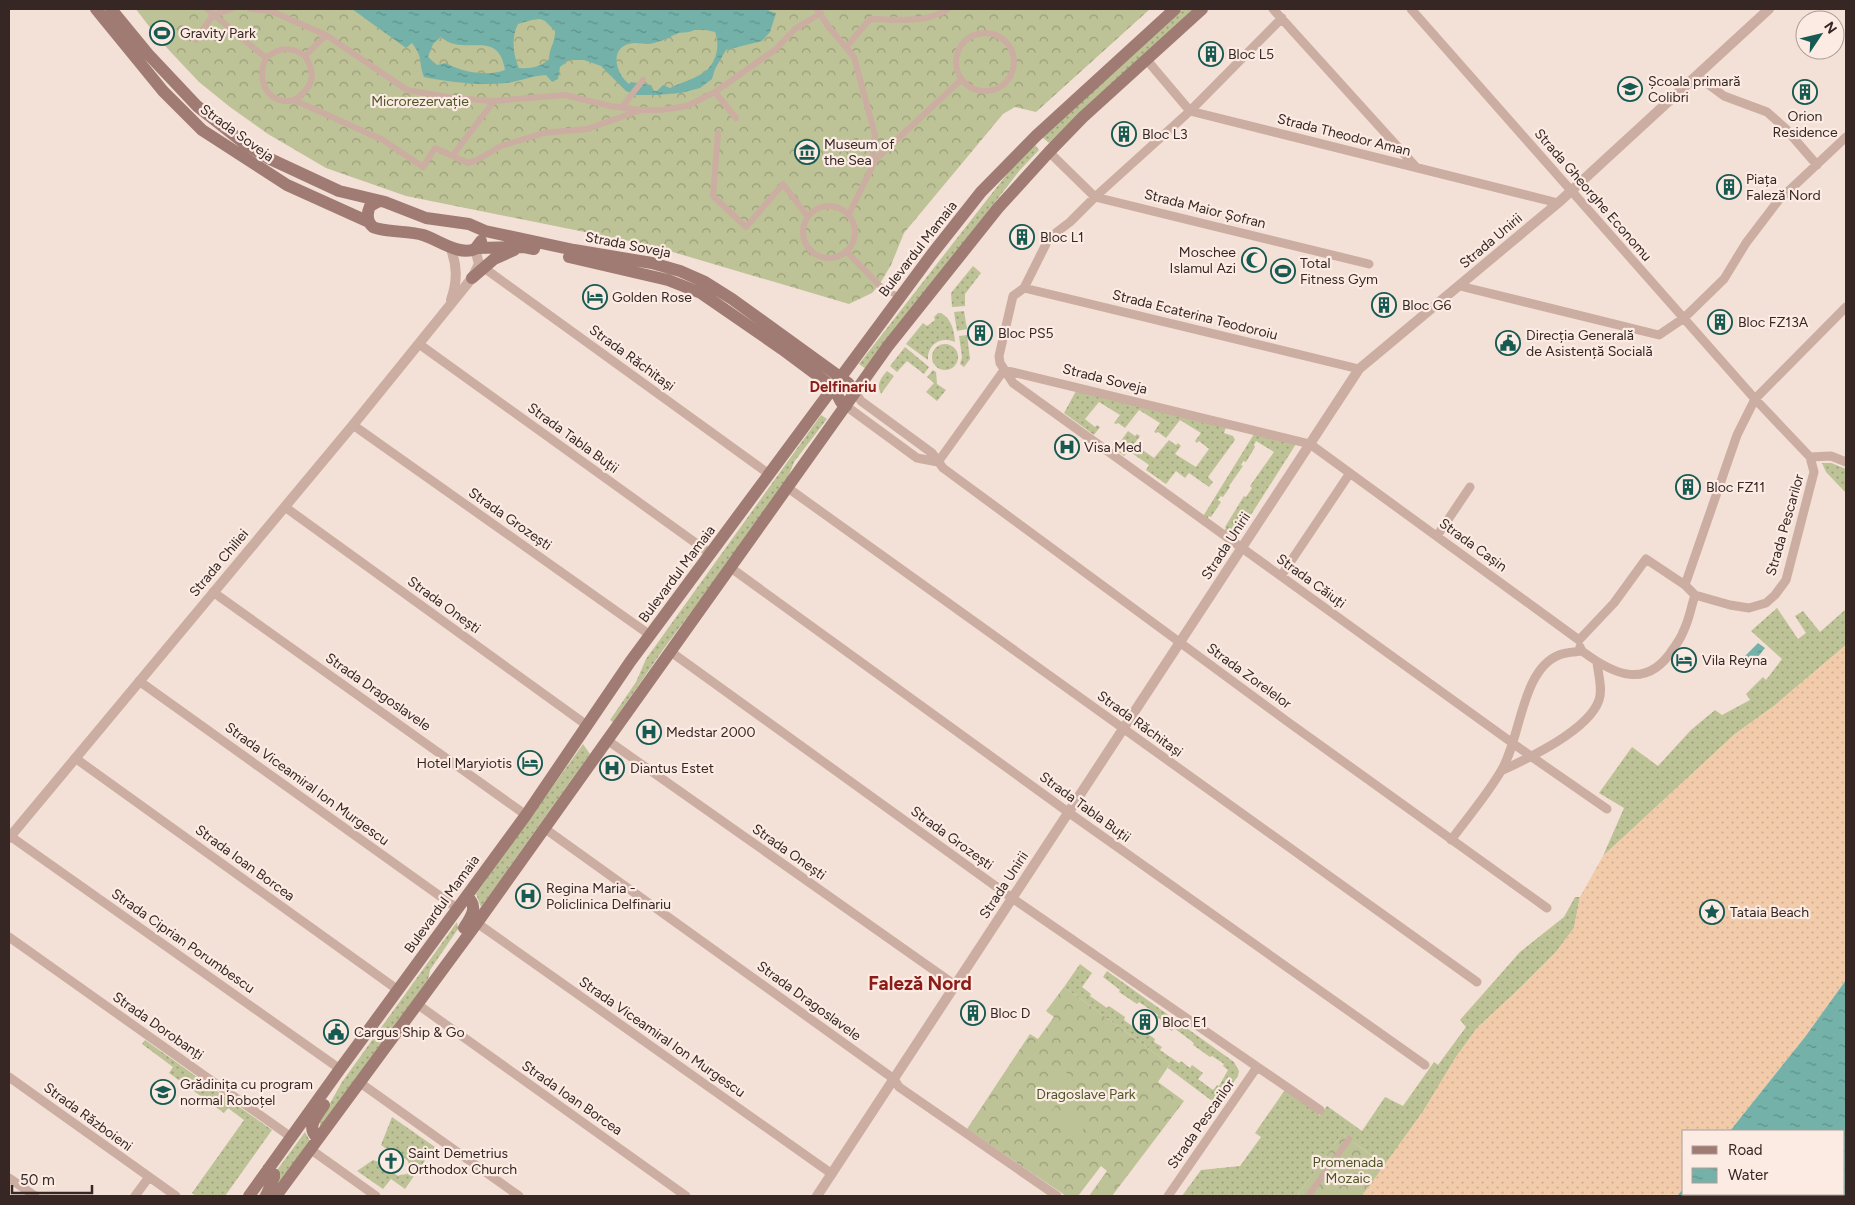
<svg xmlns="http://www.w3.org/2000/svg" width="1855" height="1205" viewBox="0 0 1855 1205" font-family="Figtree,sans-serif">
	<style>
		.grass { fill: url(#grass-dots) }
		.forest { fill: url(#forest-crowns) }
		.sand { fill: url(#sand-dots) }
		.pitch { fill: #bdc396 }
		.water { fill: url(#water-ripples); fill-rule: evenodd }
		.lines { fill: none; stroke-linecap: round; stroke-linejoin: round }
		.pedestrian { stroke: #ccada2; stroke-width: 6 }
		.minor { stroke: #ccada2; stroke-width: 9 }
		.tertiary { stroke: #ccada2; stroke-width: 10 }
		.secondary { stroke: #a07b73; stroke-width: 12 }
		.labels { text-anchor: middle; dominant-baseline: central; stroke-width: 4.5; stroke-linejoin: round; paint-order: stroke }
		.poi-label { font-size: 14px; fill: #362725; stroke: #fbebe3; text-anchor: start }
		.park-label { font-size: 14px; fill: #4e5627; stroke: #fbebe3 }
		.street-label { font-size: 14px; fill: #362725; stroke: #fbebe3 }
		.neighbourhood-label { font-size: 15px; font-weight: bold; fill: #8b1c18; stroke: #fbebe3 }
		.district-label { font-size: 19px; font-weight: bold; fill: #8b1c18; stroke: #fbebe3 }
	</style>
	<defs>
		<pattern id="grass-dots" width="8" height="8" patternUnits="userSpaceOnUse" patternTransform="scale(1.25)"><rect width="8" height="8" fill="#bdc396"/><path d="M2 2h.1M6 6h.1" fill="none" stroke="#9a9e7a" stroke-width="1.8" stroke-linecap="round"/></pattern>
		<pattern id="forest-crowns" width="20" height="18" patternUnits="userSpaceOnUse" patternTransform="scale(1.25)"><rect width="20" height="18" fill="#bdc396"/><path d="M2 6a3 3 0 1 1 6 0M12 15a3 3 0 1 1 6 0" fill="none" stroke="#9a9e7a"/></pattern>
		<pattern id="sand-dots" width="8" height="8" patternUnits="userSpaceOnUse" patternTransform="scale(1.25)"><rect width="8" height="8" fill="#f2cbaa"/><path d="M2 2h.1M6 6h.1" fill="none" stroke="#d0ae92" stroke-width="1.8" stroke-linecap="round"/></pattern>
		<pattern id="water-ripples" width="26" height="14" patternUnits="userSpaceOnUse" patternTransform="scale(1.25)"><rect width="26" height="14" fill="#74b2a9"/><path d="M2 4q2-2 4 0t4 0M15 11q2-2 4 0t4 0" fill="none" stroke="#609189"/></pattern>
	</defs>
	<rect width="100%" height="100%" fill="#f3e0d7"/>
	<path class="grass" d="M1183,9h13l-147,134 -7,-6z
		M1035,145l4,5 -19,20 -154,199 -7,-5 155,-199z
		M973,266l8,7 -16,21v12l-13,1 -1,-14z
		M964,311l3,18 -10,2 -3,-19z
		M938,313h3c11,6 13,18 14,29 -15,-6 -28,3 -27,18l-22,-16 17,-21 4,3 8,-6 -1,-3z
		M967,335l3,24 -6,8 -4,-3 2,-7 -3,-21z
		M932 357a13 13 0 1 1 26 0a13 13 0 1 1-26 0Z
		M905,347l24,20 -5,7 -17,-13 -10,11 -7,-6z
		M933,370l3,2 1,12 9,6 -9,11 -11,-9 8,-9 -7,-6z
		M887,371l7,5 -13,18c-5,-10 0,-16 6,-23z
		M1076,391l150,36 -2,6 9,3 2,4 -27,37 5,5 -4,5 -20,-14 -4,5 -9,-7 -10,13 -20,-14 3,-5 -20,-14 -5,5 -9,-7 13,-18 7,5 2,-2 3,2 -6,8 20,14 15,-18 7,5 2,-2 3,3 -6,8 21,13 13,-18 -10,-8 -2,2 -2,-2 6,-8 -21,-13 -14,18 -8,-6 -2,1 -2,-1 6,-9 -21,-13 -14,18 -7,-5 -2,1 -2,-1 6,-8 -21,-13 -14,17 10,8 2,-2 3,2 -6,8 -30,-22z
		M821,415l6,4 -33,43 -10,26 -119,159 -52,75 -3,-2 26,-38 10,-23z
		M1254,434l42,10 -61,96 -12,-8 3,-4 -1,-1 19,-31 2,1 6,-9 -2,-2 24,-34 -18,-11 -2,4 1,2 -9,15 -3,-1 -2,4 2,1 -14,20 1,1 -7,10 -2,-1 -3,4 3,2 -10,15 -2,-1 -3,5 -4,-3z
		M1822,463h9l15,6v24l-20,-21z
		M1777,608l21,31 8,-6 -11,-17 8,-5 17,21 26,-23v36l-72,61 -39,28 -132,122 21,-48 -25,-15 33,-46 26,19 33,-36 24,-20 7,5 28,-15 -4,-6 17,-17 3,3 16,-21 -31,-28z
		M583,744l7,10 -109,153 -5,-13z
		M1575,897h5l-6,31 -18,24 -37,37 -42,39 -21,29 -32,53 -39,55 -43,-31 -45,62h-115l19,-26 39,-4 21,-29 -6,-4 32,-46 33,23 -1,6 8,-10 35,25 23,-34 18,9 31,-44 4,3 28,-38 -6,-7 60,-68 44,-35z
		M457,922l1,7 -28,41 -2,10 -108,147v-6l22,-39z
		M1080,964l12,9 -10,14 9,7 -1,2 17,12 2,-2 16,11 -1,3 19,14 2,-2 10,7 -1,3 8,5 -2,3 19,13 2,-2 9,7 2,-3 11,8 -5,6 15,11 4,-5 2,1 9,-16 -5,-4 1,-2 -12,-8 -2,1 -17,-12 1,-2 -20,-15 -2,3 -7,-5 1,-2 -9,-7 1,-2 -19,-13 -2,2 -18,-12 1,-2 -17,-13 4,-6 127,91 5,9 -1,5 -19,26 -7,-1 -44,-33 2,-4 -106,-77z
		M145,1040l127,90 -47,66h-29l-4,-3 52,-73 -16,-12 -4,5 -55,-40 4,-6 -31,-23z
		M392,1117l43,30 -14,19 -5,-2 -6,9 4,3 -9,13 -14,-10 -8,10 -26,-18 16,-11 6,2 19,14 2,-1 7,-1 3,-4 -2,-9 -8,-6 -2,2 -17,-12z
		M305,1132l5,9 -40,55h-12z"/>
	<path class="forest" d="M136,9h1014l-114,103 -21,-5 -12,7 -99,119 -13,32 -12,20 -7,8 -23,11 -200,-59 -243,-49 -80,-28 -58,-34 -38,-27 -31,-25 -32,-34z
		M1064,987l106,77 -12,18 26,19 -72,95h-23l18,-25 -6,-5 -23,30h-12l-99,-67 63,-95 8,5 16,-22 -8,-6z
		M1342,1134l43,31 -23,31h-65z"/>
	<path class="sand" d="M1846,645v335l-41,57 -75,94h-46v57l-7,8h-315l62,-86 32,-53 21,-29 42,-39 37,-37 18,-24 6,-31 23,-41 132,-122 39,-28z"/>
	<path class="pitch" d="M136,9h39v15l-14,18z
		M1056,1065l19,14 -28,38 -20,-14z
		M1066,1112l19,15 -9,12 -19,-15z"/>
	<path class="water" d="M352,9h416l1,2 7,2 -6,19 -8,9 -36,9 -11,19 -3,10 -12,9 -19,5 -24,2h-21l-10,-4 -25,-25 -17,-6h-15l-9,7 -2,12 -6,3 -6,-7c-14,1 -26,6 -39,8 -27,3 -57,-1 -83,-6 -6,-16 0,-18 -12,-34l-6,5zM540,19l5,2 10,10c0,13 -6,17 -6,28 -8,8 -19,10 -30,9 -6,-13 -8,-31 -1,-44l14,-4zM694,30h12l9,2c5,13 2,28 -8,38 -7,7 -27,13 -37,18l-7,-3 -6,6h-3l-3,-6 -20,-3 -2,2c-15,-12 -20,-39 5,-41 7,0 13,2 20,0 9,-2 17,-7 25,-10 6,-1 10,0 15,-3zM441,37c24,21 57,-10 64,33 -18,7 -43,2 -59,-7l-9,2 -9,-8 5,-13z
		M1758,643l7,5 -12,15 -8,-7z
		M1846,980v216h-169l7,-8v6h160v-63h-114l75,-94z"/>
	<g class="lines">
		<path class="pedestrian" d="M207,9l59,49c-11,21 2,49 28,42l89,40 40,27 12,-19 33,15 7,-2 26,-15 43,-13 43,-4 54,-19
			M250,9l21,2
			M270,9l1,2 55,24 81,55 46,8 41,3 71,-6 45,11 31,4h20l26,-4 28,-14 21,26
			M817,9l11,17 26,31 21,78 -3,29
			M956 62a29 29 0 1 1 58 0a29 29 0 1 1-58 0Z
			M196,40l17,-25 19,-6
			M847,46l23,-27c25,0 57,5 78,-10
			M266,58c13,-11 25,-12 39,-2l21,-21
			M715,92l61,-43 19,-20 26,-16
			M294,100c19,-12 23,-25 11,-44
			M622,107l21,-27
			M718,133l-5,63 33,31 37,-43 25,33
			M453,155l41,-54
			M803 232a26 26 0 1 1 52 0a26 26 0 1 1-52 0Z
			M848,216l28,-57 85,-79
			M846,251l33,34 20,12
			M1308,1196l41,-57"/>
		<path class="minor" d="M1273,9l143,158
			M1411,9l344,390 55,58 4,15 -28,108 -11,15 -9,8 -17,5 -19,-3 -35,-10 -10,-10 -39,-26 -32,44 -35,37
			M1282,18l-92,93 -95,86 -25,25 -21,16 -25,50 -11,8 -14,60 1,7 13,20 519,374 75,52
			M1146,59l44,52 368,92
			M1697,76l27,20 43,16 18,16 32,37
			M1049,152l46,45 274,67
			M480,265l289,209
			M1460,286l199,49 25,-17 40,-39 22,-36 32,-42 68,-64
			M1024,288l335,81
			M419,344l292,210
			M855,392l6,9 71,52 11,15 345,254 259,186
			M846,406l71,52 21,4
			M353,425l297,210
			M1810,457l21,-1 15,6
			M938,462l66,-92 306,74 269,196
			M788,488l689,494
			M285,507l303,219
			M1437,536l33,-49
			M731,568l337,244 357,253
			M1281,576l69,-103
			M1685,585l52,-150 18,-36 91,-92
			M213,592l313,223
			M1580,647l2,4c32,24 65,39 91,-2 4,-6 8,-11 10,-17 6,-11 8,-25 12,-37
			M671,652l341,246 308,212
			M139,681l319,228
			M607,740l348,245
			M75,758l323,232
			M1501,771c28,-13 88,-41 98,-71 4,-11 -1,-26 -2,-38
			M544,828l350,251 5,8 158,109
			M10,836l330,233
			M1451,840c17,-23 36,-45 50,-69 20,-32 20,-101 58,-116 7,-3 16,-3 23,-4
			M477,923l355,251
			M9,937l282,200
			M417,1004l269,192
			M9,1077l167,119
			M359,1082l160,114
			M310,1149l66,47
			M9,1178l26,18
			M135,1196l14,-19
			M1168,1196l89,-129"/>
		<path class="tertiary" d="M450,246c7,19 8,34 1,54
			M9,838l344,-413 119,-147 7,-14 -4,-15
			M817,1196l542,-827 199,-166 211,-194"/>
		<path class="secondary" d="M96,9l67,82 39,39 85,55 82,37
			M111,9l37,45 49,52 47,37 24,15 71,33 46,11 41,16 43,6 16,7 89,19 78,13 28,8 25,11 27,17 108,78 8,6 7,9
			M379,201l-9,5c-3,7 -4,15 3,21 9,5 38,4 50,8 16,5 36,21 52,14l6,-8
			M477,248l47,-1 10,2
			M569,257l99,23 33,13 81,56 51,38 8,15 5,4
			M472,278l22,-19 20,-9
			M464,928c7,-11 15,-22 3,-31
			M318,1138c-13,-10 -1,-22 6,-33
			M249,1196l91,-127 186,-254 104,-153 302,-408 49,-62 55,-56 139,-127
			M266,1196l8,-19v-3l-6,-5
			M276,1196l201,-273 411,-577 110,-138 51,-56 34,-35 119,-108"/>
	</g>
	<defs>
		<symbol id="stadium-ring" viewBox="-11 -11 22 22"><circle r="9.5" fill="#fbebe3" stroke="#175a52" stroke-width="1.5"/><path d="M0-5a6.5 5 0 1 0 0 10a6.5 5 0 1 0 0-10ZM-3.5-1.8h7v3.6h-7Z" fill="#175a52"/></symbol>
		<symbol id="building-ring" viewBox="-11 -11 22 22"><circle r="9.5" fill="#fbebe3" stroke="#175a52" stroke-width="1.5"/><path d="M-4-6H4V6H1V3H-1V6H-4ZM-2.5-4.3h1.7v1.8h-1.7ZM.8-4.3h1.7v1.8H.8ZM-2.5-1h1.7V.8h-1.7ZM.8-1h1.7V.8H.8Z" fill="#175a52"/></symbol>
		<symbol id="school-ring" viewBox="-11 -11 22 22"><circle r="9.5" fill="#fbebe3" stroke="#175a52" stroke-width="1.5"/><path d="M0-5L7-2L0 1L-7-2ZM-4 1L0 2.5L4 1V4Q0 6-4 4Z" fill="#175a52"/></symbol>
		<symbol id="museum-ring" viewBox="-11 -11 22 22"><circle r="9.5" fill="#fbebe3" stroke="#175a52" stroke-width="1.5"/><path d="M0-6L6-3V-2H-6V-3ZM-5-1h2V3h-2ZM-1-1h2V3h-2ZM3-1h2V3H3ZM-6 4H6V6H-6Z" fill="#175a52"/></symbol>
		<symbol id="mosque-ring" viewBox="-11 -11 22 22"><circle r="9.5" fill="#fbebe3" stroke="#175a52" stroke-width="1.5"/><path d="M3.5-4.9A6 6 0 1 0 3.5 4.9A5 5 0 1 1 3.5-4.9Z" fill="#175a52"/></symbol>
		<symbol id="hotel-ring" viewBox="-11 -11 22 22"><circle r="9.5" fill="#fbebe3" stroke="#175a52" stroke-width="1.5"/><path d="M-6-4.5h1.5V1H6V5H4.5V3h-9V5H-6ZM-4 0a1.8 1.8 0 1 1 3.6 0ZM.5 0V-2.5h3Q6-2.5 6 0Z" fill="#175a52"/></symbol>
		<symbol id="civic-ring" viewBox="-11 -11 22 22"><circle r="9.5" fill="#fbebe3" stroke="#175a52" stroke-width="1.5"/><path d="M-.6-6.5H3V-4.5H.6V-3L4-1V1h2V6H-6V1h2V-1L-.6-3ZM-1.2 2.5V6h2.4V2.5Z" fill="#175a52"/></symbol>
		<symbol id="hospital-ring" viewBox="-11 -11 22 22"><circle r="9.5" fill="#fbebe3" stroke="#175a52" stroke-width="1.5"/><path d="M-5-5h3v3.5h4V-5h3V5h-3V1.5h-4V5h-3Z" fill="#175a52"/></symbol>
		<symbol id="sight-ring" viewBox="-11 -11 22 22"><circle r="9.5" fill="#fbebe3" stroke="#175a52" stroke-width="1.5"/><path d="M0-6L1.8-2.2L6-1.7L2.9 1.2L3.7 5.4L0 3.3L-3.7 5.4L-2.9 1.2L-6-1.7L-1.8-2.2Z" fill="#175a52"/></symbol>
		<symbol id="church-ring" viewBox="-11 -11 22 22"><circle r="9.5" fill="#fbebe3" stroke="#175a52" stroke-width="1.5"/><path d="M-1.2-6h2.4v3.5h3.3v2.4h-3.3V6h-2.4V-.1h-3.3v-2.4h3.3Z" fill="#175a52"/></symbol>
	</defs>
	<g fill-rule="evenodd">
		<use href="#stadium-ring" x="148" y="19" width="28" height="28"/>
		<use href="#building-ring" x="1197" y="40" width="28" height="28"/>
		<use href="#school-ring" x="1616" y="75" width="28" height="28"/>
		<use href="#building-ring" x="1791" y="78" width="28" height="28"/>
		<use href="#building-ring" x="1110" y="120" width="28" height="28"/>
		<use href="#museum-ring" x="793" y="138" width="28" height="28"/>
		<use href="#building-ring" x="1715" y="173" width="28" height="28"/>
		<use href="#building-ring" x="1008" y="223" width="28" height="28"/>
		<use href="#mosque-ring" x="1240" y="246" width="28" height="28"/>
		<use href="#stadium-ring" x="1269" y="257" width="28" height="28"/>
		<use href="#hotel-ring" x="581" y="283" width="28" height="28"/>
		<use href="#building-ring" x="1370" y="291" width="28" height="28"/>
		<use href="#building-ring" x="1706" y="308" width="28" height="28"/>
		<use href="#building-ring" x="966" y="319" width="28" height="28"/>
		<use href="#civic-ring" x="1494" y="329" width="28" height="28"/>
		<use href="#hospital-ring" x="1053" y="433" width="28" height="28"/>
		<use href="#building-ring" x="1674" y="473" width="28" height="28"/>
		<use href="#hotel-ring" x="1670" y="646" width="28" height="28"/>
		<use href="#hospital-ring" x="635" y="718" width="28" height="28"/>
		<use href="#hotel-ring" x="516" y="749" width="28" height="28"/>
		<use href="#hospital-ring" x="598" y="754" width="28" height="28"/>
		<use href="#hospital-ring" x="514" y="882" width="28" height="28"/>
		<use href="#sight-ring" x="1698" y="898" width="28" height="28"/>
		<use href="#building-ring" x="959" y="999" width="28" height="28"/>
		<use href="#building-ring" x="1131" y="1008" width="28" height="28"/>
		<use href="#civic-ring" x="322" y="1018" width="28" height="28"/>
		<use href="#school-ring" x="149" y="1078" width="28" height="28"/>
		<use href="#church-ring" x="377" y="1147" width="28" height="28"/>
	</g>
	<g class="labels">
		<g class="poi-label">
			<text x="180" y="33">Gravity Park</text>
			<text x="1228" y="54">Bloc L5</text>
			<text x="1648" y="81">Școala primară<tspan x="1648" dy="16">Colibri</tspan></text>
			<text x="1805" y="116" text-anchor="middle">Orion<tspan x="1805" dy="16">Residence</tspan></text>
			<text x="1142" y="134">Bloc L3</text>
			<text x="824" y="144">Museum of<tspan x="824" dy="16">the Sea</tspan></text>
			<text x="1746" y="179">Piața<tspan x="1746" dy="16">Faleză Nord</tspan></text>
			<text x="1040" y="237">Bloc L1</text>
			<text x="1236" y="252" text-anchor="end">Moschee<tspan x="1236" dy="16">Islamul Azi</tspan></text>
			<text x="1300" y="263">Total<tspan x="1300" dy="16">Fitness Gym</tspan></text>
			<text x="612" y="297">Golden Rose</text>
			<text x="1402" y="305">Bloc G6</text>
			<text x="1738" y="322">Bloc FZ13A</text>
			<text x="998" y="333">Bloc PS5</text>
			<text x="1526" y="335">Direcția Generală<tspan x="1526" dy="16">de Asistență Socială</tspan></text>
			<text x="1084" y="447">Visa Med</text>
			<text x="1706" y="487">Bloc FZ11</text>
			<text x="1702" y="660">Vila Reyna</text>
			<text x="666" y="732">Medstar 2000</text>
			<text x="512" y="763" text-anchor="end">Hotel Maryiotis</text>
			<text x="630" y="768">Diantus Estet</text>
			<text x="546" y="888">Regina Maria -<tspan x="546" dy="16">Policlinica Delfinariu</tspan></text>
			<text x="1730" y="912">Tataia Beach</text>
			<text x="990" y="1013">Bloc D</text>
			<text x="1162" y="1022">Bloc E1</text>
			<text x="354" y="1032">Cargus Ship &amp; Go</text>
			<text x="180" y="1084">Grădinița cu program<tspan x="180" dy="16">normal Roboțel</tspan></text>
			<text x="408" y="1153">Saint Demetrius<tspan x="408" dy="16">Orthodox Church</tspan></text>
		</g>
		<g class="park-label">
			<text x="420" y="101">Microrezervație</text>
			<text x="1086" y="1094">Dragoslave Park</text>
			<text x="1348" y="1162">Promenada<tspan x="1348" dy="16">Mozaic</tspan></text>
		</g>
		<g class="street-label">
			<text transform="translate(237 133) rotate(36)">Strada Soveja</text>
			<text transform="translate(1344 135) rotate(14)">Strada Theodor Aman</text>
			<text transform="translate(1593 195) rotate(49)">Strada Gheorghe Economu</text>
			<text transform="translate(1205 209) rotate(14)">Strada Maior Șofran</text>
			<text transform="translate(1491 241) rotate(-40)">Strada Unirii</text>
			<text transform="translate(628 245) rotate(11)">Strada Soveja</text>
			<text transform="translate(918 249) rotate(-52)">Bulevardul Mamaia</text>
			<text transform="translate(1195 315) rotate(14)">Strada Ecaterina Teodoroiu</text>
			<text transform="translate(632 358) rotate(36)">Strada Răchitași</text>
			<text transform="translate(1105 379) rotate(14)">Strada Soveja</text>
			<text transform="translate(573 438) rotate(36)">Strada Tabla Buții</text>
			<text transform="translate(510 519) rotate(35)">Strada Grozești</text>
			<text transform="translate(1785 525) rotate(-74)">Strada Pescarilor</text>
			<text transform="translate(1473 545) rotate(36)">Strada Cașin</text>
			<text transform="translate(1226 546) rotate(-57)">Strada Unirii</text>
			<text transform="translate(219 563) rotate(-50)">Strada Chiliei</text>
			<text transform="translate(677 574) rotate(-53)">Bulevardul Mamaia</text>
			<text transform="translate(1311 581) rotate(36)">Strada Căiuți</text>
			<text transform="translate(444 605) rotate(36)">Strada Onești</text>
			<text transform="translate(1249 676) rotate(36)">Strada Zorelelor</text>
			<text transform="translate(378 692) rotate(35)">Strada Dragoslavele</text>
			<text transform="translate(1140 724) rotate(36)">Strada Răchitași</text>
			<text transform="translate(307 784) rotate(36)">Strada Viceamiral Ion Murgescu</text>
			<text transform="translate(1085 807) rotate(36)">Strada Tabla Buții</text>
			<text transform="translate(952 838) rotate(36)">Strada Grozești</text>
			<text transform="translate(789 852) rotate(35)">Strada Onești</text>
			<text transform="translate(245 863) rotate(36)">Strada Ioan Borcea</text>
			<text transform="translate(1004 885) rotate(-57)">Strada Unirii</text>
			<text transform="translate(442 904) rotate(-54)">Bulevardul Mamaia</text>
			<text transform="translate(183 941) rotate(35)">Strada Ciprian Porumbescu</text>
			<text transform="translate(809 1001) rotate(36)">Strada Dragoslavele</text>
			<text transform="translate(158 1026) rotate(35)">Strada Dorobanți</text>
			<text transform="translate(662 1037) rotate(35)">Strada Viceamiral Ion Murgescu</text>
			<text transform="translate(572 1098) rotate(35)">Strada Ioan Borcea</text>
			<text transform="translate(88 1117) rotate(36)">Strada Războieni</text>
			<text transform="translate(1201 1124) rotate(-55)">Strada Pescarilor</text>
		</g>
		<g class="neighbourhood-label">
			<text x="843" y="387">Delfinariu</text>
		</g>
		<g class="district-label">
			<text x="920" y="983">Faleză Nord</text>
		</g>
	</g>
	<rect width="1855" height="1205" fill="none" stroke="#362725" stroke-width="20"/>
	<rect x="1682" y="1130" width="162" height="65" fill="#fbebe3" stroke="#ac9d97"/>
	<rect x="1692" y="1146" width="25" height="8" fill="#a07b73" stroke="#ac9d97"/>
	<text x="1728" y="1155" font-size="15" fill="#362725">Road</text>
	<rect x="1692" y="1168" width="25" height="15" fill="url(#water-ripples)" stroke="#ac9d97"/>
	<text x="1728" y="1180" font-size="15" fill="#362725">Water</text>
	<g transform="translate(1820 35) rotate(55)"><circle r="24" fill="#fbebe3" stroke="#ac9d97"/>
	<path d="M0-4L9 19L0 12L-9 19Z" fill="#175a52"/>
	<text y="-8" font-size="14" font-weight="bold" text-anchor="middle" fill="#362725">N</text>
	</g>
	<path d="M12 1185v8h80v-8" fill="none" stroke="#362725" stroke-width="2.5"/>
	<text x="20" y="1185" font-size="15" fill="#362725" stroke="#fbebe3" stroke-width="4" paint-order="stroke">50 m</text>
</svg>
